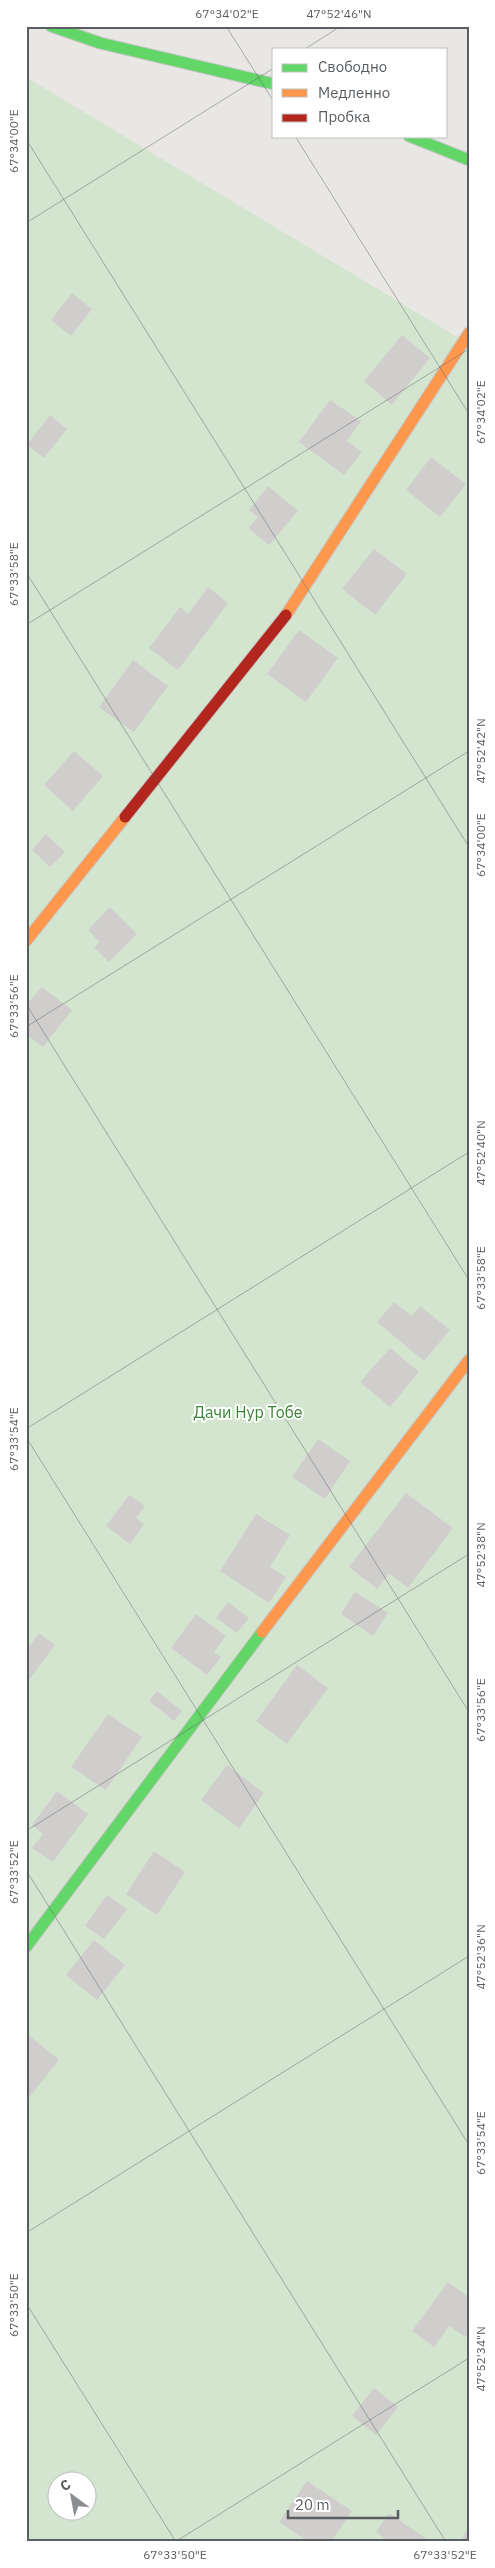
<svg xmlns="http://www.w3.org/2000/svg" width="495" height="2568" viewBox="0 0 495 2568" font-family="'IBM Plex Sans',sans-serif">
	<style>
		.green { fill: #d4e5cf; fill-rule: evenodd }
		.building { fill: #d0cecd }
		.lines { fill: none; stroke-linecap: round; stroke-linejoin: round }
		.fast-casing { stroke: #c5c6c6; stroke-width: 13 }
		.slow-casing { stroke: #c5c6c6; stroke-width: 13 }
		.jam-casing { stroke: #c5c6c6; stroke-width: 13 }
		.fast { stroke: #63d668; stroke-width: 11 }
		.slow { stroke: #ff974d; stroke-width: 11 }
		.jam { stroke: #b3261e; stroke-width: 11 }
		.ticks { fill: none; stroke: #595e62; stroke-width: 1; stroke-opacity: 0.45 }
		.labels { text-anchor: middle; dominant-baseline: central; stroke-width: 4; stroke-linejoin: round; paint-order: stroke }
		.park-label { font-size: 16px; fill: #3c8435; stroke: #fff }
		.neatline { fill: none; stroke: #595e62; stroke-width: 2 }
		.ticks-label { font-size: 12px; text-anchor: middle; fill: #595e62 }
	</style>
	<rect width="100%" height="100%" fill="#e9e7e4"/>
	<path class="green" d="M26,77l443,267v2198h-443zM58,2480h30v30h-30z"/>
	<path class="building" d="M72,293l20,16 -21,27 -20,-16z
		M402,335l28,23 -38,47 -28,-24z
		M330,400l31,21 -14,20 15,11 -18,23 -45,-33z
		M50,415l17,14 -23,29 -17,-13z
		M431,457l35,27 -26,33 -34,-27z
		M268,486l30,25 -29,34 -21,-17 10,-11 -9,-7z
		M374,549l33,25 -32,41 -33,-26z
		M208,587l20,16 -50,67 -29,-22 31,-41 8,7z
		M299,630l39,28 -32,44 -39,-28z
		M133,660l35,26 -34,46 -35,-25z
		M74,751l29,25 -30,35 -29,-26z
		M46,834l19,18 -15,15 -18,-17z
		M110,907l27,27 -28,28 -15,-15 6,-5 -12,-12z
		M42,987l30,23 -29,37 -17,-13v-29z
		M394,1302l18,14 8,-10 30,24 -26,31 -47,-39z
		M390,1348l29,24 -29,35 -30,-25z
		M318,1439l32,22 -25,38 -33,-22z
		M406,1493l47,35 -45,60 -19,-14 -12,15 -28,-22z
		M129,1495l16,11 -9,12 8,6 -14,20 -24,-18z
		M256,1514l34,21 -20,32 16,10 -17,26 -49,-32z
		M355,1592l33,21 -15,23 -32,-22z
		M228,1602l21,16 -12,15 -21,-15z
		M196,1614l30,22 -12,16 7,5 -14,18 -36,-27z
		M39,1633l16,12 -29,39v-33z
		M297,1665l31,23 -41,56 -31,-23z
		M157,1691l25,20 -8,10 -25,-20z
		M108,1714l34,23 -36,53 -35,-23z
		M227,1765l37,28 -25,35 -38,-28z
		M57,1791l31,23 -35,48 -21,-14 11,-14 -11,-9z
		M154,1851l31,21 -28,43 -31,-21z
		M107,1895l20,14 -23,30 -19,-13z
		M94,1940l31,25 -28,35 -31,-25z
		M26,2033l33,27 -33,41z
		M448,2282l21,15v35l-4,5 -16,-11 -15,21 -22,-16z
		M374,2388l24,19 -22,28 -24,-19z
		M307,2481l45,30 -21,31h-22l-30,-20z
		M389,2513l42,29h-42l-13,-10z
		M469,2525v17h-9z"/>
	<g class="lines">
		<defs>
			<path id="fast" d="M51,26l49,17 174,41
				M409,136l60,24
				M26,1947l236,-315"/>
			<path id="slow" d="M286,615l183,-282
				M26,941l99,-124
				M262,1632l207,-272"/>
			<path id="jam" d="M125,817l161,-202"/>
		</defs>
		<use href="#fast" class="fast-casing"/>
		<use href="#slow" class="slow-casing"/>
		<use href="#jam" class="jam-casing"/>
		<use href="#fast" class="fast"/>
		<use href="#slow" class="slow"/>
		<use href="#jam" class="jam"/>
	</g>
	<path class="ticks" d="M226,26l48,76M305,49l36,-23M295,136l174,278M26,139l443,708M26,223l248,-155M26,572l443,708M26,625l443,-276M26,1004l443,708M26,1027l443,-276M26,1429l443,-277M26,1437l443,708M26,1831l443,-277M26,1870l420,672M26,2233l443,-277M26,2303l150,239M175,2542l294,-184"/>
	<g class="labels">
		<g class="park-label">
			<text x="248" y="1412">Дачи Нур Тобе</text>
		</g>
	</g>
	<rect width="495" height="2568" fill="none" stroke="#ffffff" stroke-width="55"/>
	<rect x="272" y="48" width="175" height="90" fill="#ffffff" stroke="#bdbfc0"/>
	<rect x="282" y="64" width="25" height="8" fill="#63d668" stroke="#bdbfc0"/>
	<text x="318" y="72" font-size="15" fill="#595e62">Свободно</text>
	<rect x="282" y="89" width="25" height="8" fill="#ff974d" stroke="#bdbfc0"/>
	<text x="318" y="98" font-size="15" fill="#595e62">Медленно</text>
	<rect x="282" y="114" width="25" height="8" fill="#b3261e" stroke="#bdbfc0"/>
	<text x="318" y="122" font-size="15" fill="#595e62">Пробка</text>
	<g transform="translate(72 2496) rotate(328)"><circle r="24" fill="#ffffff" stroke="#bdbfc0"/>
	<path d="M0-4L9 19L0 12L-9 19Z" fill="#8b8e90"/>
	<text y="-8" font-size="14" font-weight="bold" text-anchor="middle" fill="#595e62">С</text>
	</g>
	<path d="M288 2510v8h110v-8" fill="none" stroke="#595e62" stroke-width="2.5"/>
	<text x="295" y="2510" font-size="15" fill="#595e62" stroke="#ffffff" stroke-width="4" paint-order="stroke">20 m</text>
	<rect x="28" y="28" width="440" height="2512" class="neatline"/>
	<g class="ticks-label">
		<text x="227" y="18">67°34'02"E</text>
		<text x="339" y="18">47°52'46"N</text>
		<text transform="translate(14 141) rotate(-90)" y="4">67°34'00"E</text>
		<text transform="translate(481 412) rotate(-90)" y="4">67°34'02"E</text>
		<text transform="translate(14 574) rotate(-90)" y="4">67°33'58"E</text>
		<text transform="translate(481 751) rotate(-90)" y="4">47°52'42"N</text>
		<text transform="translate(481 845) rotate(-90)" y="4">67°34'00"E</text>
		<text transform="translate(14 1006) rotate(-90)" y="4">67°33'56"E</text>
		<text transform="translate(481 1153) rotate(-90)" y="4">47°52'40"N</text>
		<text transform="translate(481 1278) rotate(-90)" y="4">67°33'58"E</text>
		<text transform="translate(14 1439) rotate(-90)" y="4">67°33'54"E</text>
		<text transform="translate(481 1555) rotate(-90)" y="4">47°52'38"N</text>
		<text transform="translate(481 1710) rotate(-90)" y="4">67°33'56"E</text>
		<text transform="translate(14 1872) rotate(-90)" y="4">67°33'52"E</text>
		<text transform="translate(481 1957) rotate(-90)" y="4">47°52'36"N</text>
		<text transform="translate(481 2143) rotate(-90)" y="4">67°33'54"E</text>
		<text transform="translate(14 2305) rotate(-90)" y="4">67°33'50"E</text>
		<text transform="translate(481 2359) rotate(-90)" y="4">47°52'34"N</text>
		<text x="175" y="2559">67°33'50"E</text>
		<text x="445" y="2559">67°33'52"E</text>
	</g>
</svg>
